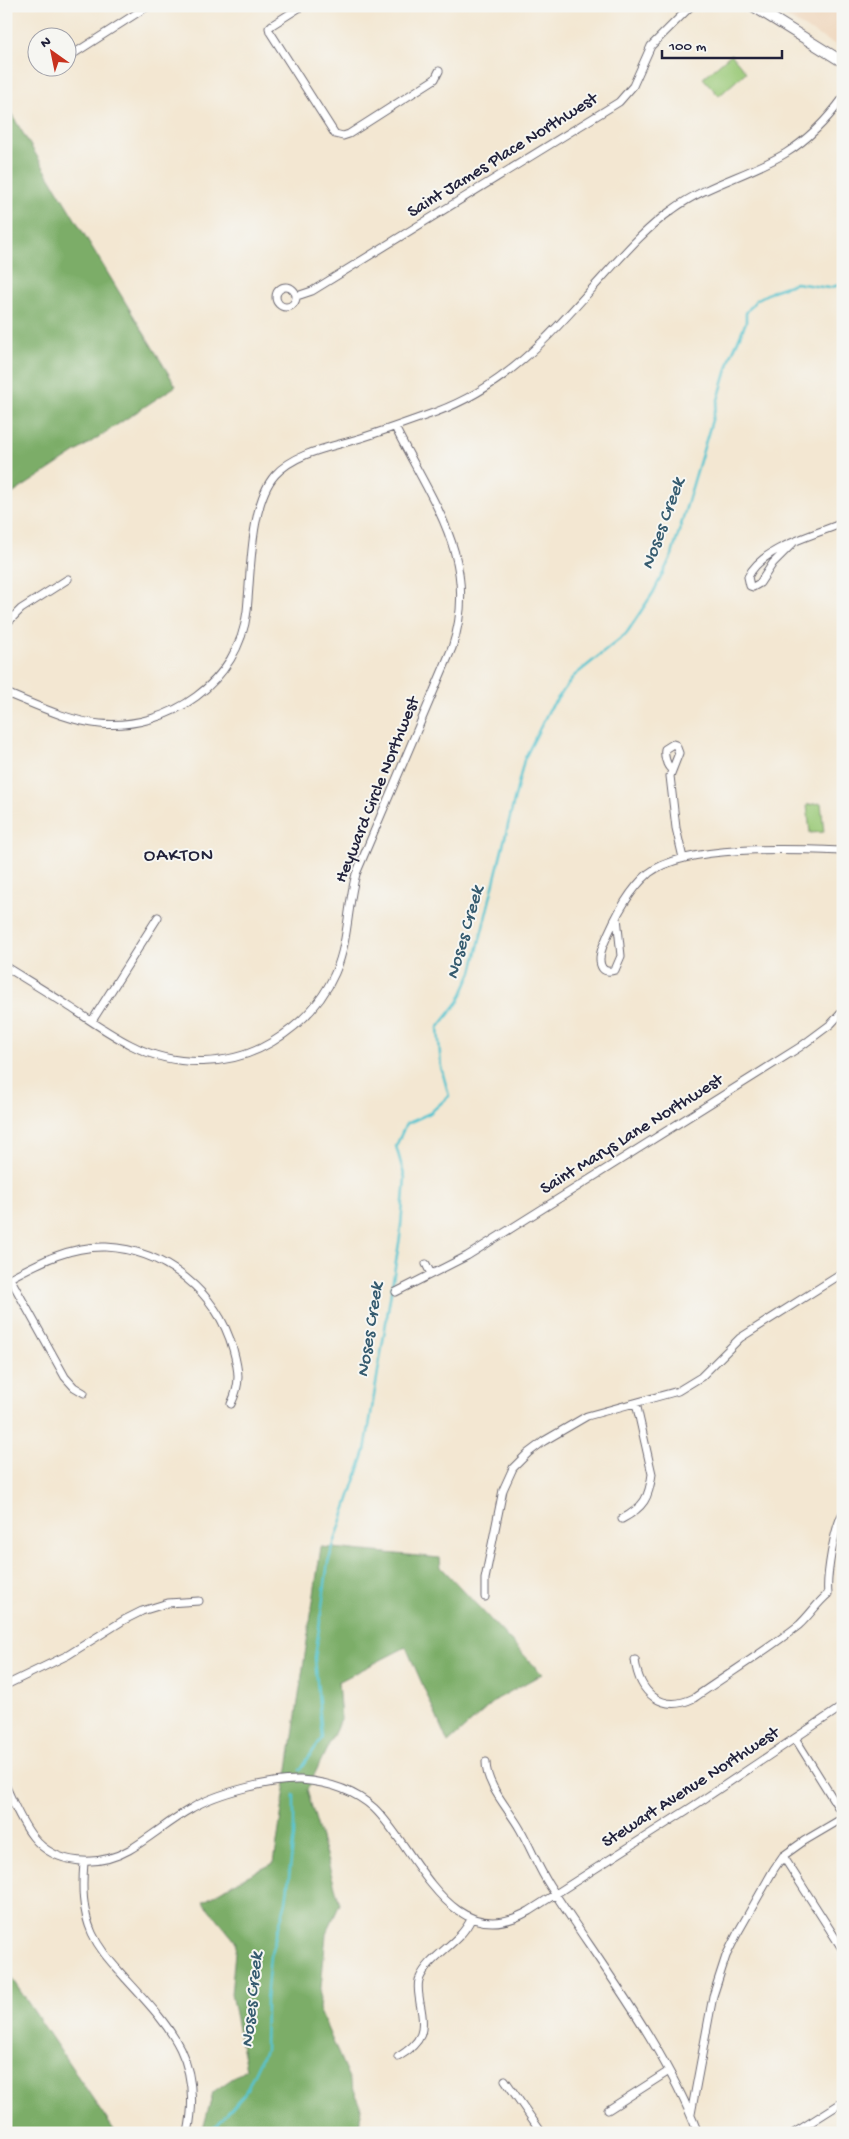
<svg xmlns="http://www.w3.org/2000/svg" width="849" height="2139" viewBox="0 0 849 2139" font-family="'Gochi Hand',sans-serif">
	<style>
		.built { fill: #efd6bb }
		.green { fill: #9ac977; stroke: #5e7659 }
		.forest { fill: #7bad68; stroke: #4e6852 }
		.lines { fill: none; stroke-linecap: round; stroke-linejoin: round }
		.stream { stroke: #57c4cf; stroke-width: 2.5 }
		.street-casing { stroke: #6b6770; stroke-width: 9 }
		.secondary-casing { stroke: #6b6770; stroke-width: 12 }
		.street { stroke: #fff; stroke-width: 7 }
		.secondary { stroke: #fff; stroke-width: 10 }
		.labels { text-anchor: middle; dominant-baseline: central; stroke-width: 4; stroke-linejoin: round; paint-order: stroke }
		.street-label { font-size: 18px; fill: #22223b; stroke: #f6f6f2 }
		.water-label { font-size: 19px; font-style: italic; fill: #355b6f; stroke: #f6f6f2 }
		.neighbourhood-label { font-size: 19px; letter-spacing: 1px; fill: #22223b; stroke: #f6f6f2 }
	</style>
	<rect width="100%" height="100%" fill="#f6f6f2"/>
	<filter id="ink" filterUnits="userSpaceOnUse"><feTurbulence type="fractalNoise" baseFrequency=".02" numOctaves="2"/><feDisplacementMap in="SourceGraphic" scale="10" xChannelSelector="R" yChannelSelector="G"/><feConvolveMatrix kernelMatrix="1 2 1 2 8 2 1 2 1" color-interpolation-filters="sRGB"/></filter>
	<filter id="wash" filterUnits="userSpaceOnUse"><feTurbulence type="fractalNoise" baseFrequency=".0096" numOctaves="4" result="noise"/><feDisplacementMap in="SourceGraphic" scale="20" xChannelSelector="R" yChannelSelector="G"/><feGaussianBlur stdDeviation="1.12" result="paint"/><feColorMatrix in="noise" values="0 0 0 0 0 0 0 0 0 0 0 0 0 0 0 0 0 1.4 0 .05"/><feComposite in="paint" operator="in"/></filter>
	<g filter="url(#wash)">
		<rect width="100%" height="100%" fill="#f3e7d2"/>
		<path class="built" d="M768,6h75v43l-68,-38z"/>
		<path class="green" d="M731,54l15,18 -27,24 -16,-18z
			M821,803l3,29 -14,1 -3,-28z"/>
		<path class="forest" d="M6,105l170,281 -170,112z
			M321,1547l119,11 1,9 101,107 -45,25 -49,44 -42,-96 -68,35 3,37 -34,71 33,114 -14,30 -7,75 42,97 -2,27h-157l11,-41 33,-23 -15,-75 5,-52 -33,-40 36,-22 35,-17z
			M6,1970l110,163h-110z"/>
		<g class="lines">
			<path class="stream" d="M300,1770l22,-32 -7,-80 13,-96 37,-111 35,-214 5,-59 -9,-32 10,-22 24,-11 19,-17 -8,-29 -3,-39 21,-27 13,-29 52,-212 25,-50 25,-34 52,-42 27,-41 19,-38 59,-199 15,-34v-9l10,-13 19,-10 21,-7 32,5 15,-4
				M207,2133l10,-8 27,-30 21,-45 1,-50 4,-44 16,-54 8,-67v-40"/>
		</g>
	</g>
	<g filter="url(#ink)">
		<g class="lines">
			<defs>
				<path id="street" d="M302,6l-30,19 -3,3 1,4 65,102 8,2 6,-2 86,-55 4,-8
					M70,56l78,-50
					M276 297a10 10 0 1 1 20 0a10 10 0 1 1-20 0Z
					M297,296l15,-5 307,-189 14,-16 18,-40 40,-40
					M793,543l-20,20 -13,20 -7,4 -3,-1 -2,-9c13,-29 66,-42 95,-54
					M6,624l15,-15 47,-30
					M6,693c30,12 62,28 94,31 69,6 139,-42 147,-113 4,-38 3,-108 28,-136 21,-23 57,-28 86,-37 25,-8 50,-17 75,-26 76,-28 120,-84 173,-142 20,-22 39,-43 63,-60 35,-26 78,-35 114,-57 24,-15 41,-33 57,-55
					M671,769c-5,-4 -7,-14 -6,-20l8,-5 3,1 3,8 -9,23 6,52 7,30
					M617,917l4,39 -6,14c-17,6 -17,-12 -12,-24 10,-25 25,-55 46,-73 38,-29 146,-24 194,-22
					M6,967c21,13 41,25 61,38 21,14 42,29 64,40 44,23 100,22 141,-3 28,-17 50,-39 63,-69 14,-32 12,-66 21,-99l96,-226c29,-87 -20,-146 -57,-221
					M92,1021l66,-104
					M426,1264l5,10
					M10,1278l55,99 9,10 10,6
					M6,1280c32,-17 62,-34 100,-33 59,3 111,45 127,102 6,22 8,34 -2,55
					M396,1292l71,-36 48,-30 285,-179 31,-23 12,-13
					M622,1519c22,-12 27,-21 30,-45l-16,-71
					M485,1597v-18l18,-89 10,-22 15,-15 16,-12 43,-25 91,-25 23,-14 39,-39 103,-65
					M635,1660c4,32 26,54 59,38 34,-24 72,-47 105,-73 11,-10 18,-22 29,-31 -2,-17 6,-66 15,-81
					M6,1685l62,-30 56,-35 18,-9 26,-8 31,-2
					M795,1738l48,77
					M486,1762c0,24 23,47 34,67 11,19 18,39 30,57 51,79 114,159 148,247
					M6,1787c8,17 15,35 27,50 23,29 66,30 96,13 22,-13 41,-30 63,-42 25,-15 80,-29 109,-28 27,2 53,10 73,28 43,41 76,149 155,103l169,-108 145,-97
					M783,1856l60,94
					M84,1862c-2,25 -2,48 8,71 8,18 21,31 34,46 45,49 77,82 62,154
					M398,2057c25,-15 28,-26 22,-54 -1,-8 -3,-15 -1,-23 10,-25 41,-36 52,-61
					M505,2080l37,53
					M608,2110l61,-39
					M691,2114l22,-118 13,-40 11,-22 37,-65 9,-13 21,-15 39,-23
					M794,2133l49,-31"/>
				<path id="secondary" d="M753,6l90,56"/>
			</defs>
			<use href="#street" class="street-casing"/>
			<use href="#secondary" class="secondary-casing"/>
			<use href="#street" class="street"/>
			<use href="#secondary" class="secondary"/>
		</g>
	</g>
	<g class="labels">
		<g class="street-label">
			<text transform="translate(503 156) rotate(-32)">Saint James Place Northwest</text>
			<text transform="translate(378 790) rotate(-68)">Heyward Circle Northwest</text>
			<text transform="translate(632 1135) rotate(-32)">Saint Marys Lane Northwest</text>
			<text transform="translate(691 1788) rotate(-33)">Stewart Avenue Northwest</text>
		</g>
		<g class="water-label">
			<text transform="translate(664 524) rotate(-70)">Noses Creek</text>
			<text transform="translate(466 933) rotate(-74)">Noses Creek</text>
			<text transform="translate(371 1330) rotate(-81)">Noses Creek</text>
			<text transform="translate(253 2000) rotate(-84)">Noses Creek</text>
		</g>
		<g class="neighbourhood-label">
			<text x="179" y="856">OAKTON</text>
		</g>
	</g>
	<rect width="849" height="2139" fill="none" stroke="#f6f6f2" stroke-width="25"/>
	<g transform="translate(52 52) rotate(327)"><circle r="24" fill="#f6f6f2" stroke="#a1a1a9"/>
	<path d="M0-4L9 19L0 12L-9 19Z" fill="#c8321e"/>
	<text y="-8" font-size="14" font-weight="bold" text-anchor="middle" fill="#22223b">N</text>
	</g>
	<path d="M662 50v8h120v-8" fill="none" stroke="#22223b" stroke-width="2.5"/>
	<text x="669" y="50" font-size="15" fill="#22223b" stroke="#f6f6f2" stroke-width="4" paint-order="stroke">100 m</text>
</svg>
